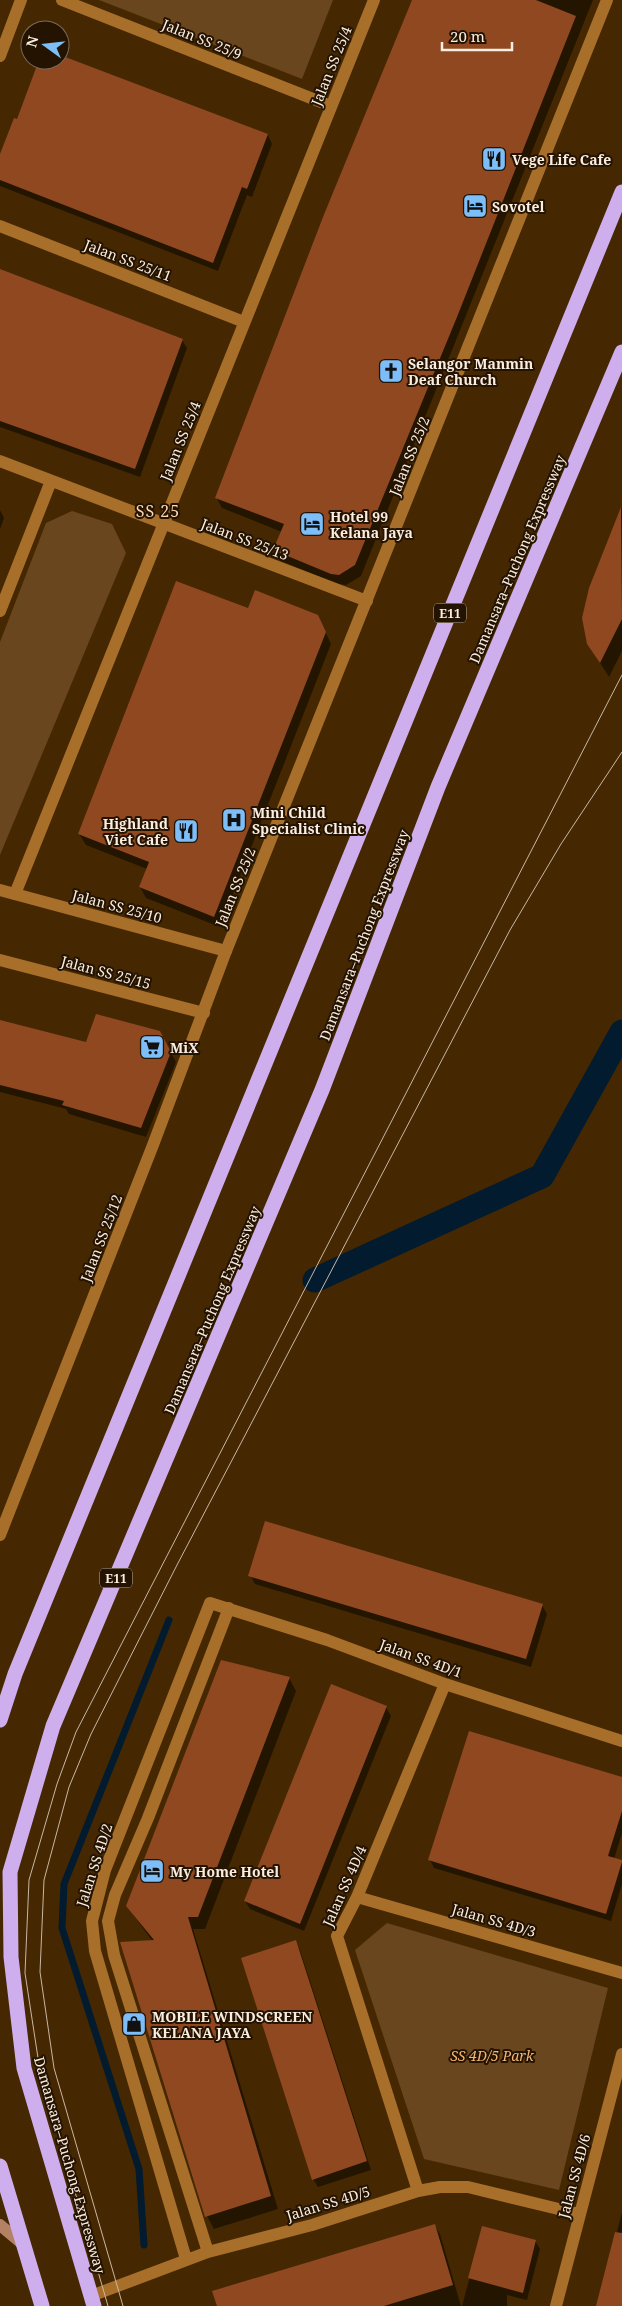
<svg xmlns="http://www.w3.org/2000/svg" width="622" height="2306" viewBox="0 0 622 2306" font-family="'Noto Serif',serif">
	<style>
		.green { fill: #69461d }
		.shadow { fill: #0007 }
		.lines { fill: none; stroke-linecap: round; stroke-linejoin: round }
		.stream { stroke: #031b2f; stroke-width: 7 }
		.canal { stroke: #031b2f; stroke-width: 25 }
		.building { fill: #8f4820 }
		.minor { stroke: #a86f2b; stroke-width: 12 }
		.tertiary { stroke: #a86f2b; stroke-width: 12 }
		.secondary { stroke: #b38265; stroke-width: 12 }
		.motorway { stroke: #ceaeed; stroke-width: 15 }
		.tram { stroke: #c8b7a4; stroke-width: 1 }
		.labels { text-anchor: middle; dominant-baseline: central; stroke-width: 4; stroke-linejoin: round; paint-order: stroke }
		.shield { fill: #241301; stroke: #baac9e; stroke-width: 1 }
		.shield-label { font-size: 12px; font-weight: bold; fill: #faede1 }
		.street-label { font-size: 14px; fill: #faede1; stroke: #241301 }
		.poi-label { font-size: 14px; font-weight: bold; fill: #faede1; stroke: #241301; text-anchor: start }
		.park-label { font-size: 14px; font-style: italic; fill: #f6b671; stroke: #241301 }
		.quarter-label { font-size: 16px; letter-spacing: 1px; fill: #fdd7b1; stroke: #241301 }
	</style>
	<rect width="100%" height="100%" fill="#452801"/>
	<path class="green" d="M99,0h234l-31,79z
		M72,511l40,13 14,29 -126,302v-213l46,-119z
		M387,1923l221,65 -49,202 -135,-31 -69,-209z"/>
	<path class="shadow" d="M414,0h179l-232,576 -15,9 -8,-1 -57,-23 -7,-11 8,-18 -60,-24 -6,-11z
		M60,56l208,79 4,9 -20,53 -5,-2 -29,76 -218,-85v-29l18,-36 23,-61h19z
		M0,271l182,69 5,8 -47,129 -140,-50z
		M622,507v144l-13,26 -21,-33 2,-56z
		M0,510l4,8 -4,11z
		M248,610l75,17 8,17 -111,283 -74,-29 -6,-11 7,-18 -61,-24 -7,-11z
		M0,1021l86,23 79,-2 11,20 -30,75 -77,-23 -3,-5 -66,-17z
		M250,1575l292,30 5,9 -16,53 -276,-83z
		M289,1678l7,13 -91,238h-12l85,280 -64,20 -7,-13 -85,-273 31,-1 -26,-36z
		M386,1707l5,9 -87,215 -54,-22 -5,-8z
		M622,1779v54l-8,26 8,2v23l-11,37 -177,-53 -4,-8z
		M296,1942l4,8 71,220 -53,17 -5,-8z
		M622,2212v94h-24z
		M435,2226l5,8 21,72h-243z
		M483,2227l52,14 5,8 -13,51 -20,-5v11h-45z"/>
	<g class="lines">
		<path class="stream" d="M144,2245l-5,-76 -77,-241 2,-44 105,-264"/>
		<path class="canal" d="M315,1280l227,-104 80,-144"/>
	</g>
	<path class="building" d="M412,0h124l40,16 -119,301 -102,248 -16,10 -8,-1 -58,-24 11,-26 -69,-26 108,-281z
		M60,55l208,79 -21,55 -5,-2 -29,76 -213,-83v-26l14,-36 3,1 22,-59h21z
		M0,269l183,70 -48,130 -135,-48z
		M621,507l1,112 -22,44 -13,-19 -5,-26 7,-30z
		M176,581l72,27 7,-18 63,25 8,17 -112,285 -75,-30 10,-25 -71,-28z
		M96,1014l64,17 11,21 -30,76 -79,-23 2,-4 -64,-16v-65l86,22z
		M265,1521l278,83 -17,55 -278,-83z
		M221,1660l69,17 -92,240h-10l83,279 -66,21 -85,-275 34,-2 -28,-34z
		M331,1684l56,22 -87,218 -56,-23z
		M469,1731l153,46v34l-14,45 14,4v2l-16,52 -178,-54z
		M296,1940l71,221 -55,19 -71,-222z
		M435,2224l18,61 -69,21h-167l-5,-15z
		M482,2226l54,14 -13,53 -55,-15z
		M615,2232l7,1v73h-26z"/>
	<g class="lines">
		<path class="minor" d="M62,0l269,106
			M0,56l21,-56
			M0,226l244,96
			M0,461l367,140
			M0,611l51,-130
			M15,894l359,-894
			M226,951l381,-951
			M0,960l204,53
			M357,1897l265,76
			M418,2191l-81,-255 20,-39 88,-213
			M208,2252l-94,-297 -6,-34 7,-26 33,-77 81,-210
			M186,2259l-91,-308 -3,-30 13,-51 105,-267 117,37 118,44 177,57
			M91,2296l117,-44 104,-27 106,-34 22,-4h28l111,27
			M556,2306l66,-252"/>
		<path class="tertiary" d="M0,890l226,61 -73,194 -153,390"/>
		<path class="secondary" d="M0,2225l25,21"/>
		<path class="motorway" d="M0,1720l15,-46 607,-1482
			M0,2166l42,140
			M94,2306l-70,-238 -13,-111 -1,-85 43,-146 269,-636 116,-303 184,-435"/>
		<path class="tram" d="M108,2306l-68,-235 -15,-98 4,-93 28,-96 19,-52 546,-1057
			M123,2306l-69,-238 -14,-96 4,-92 25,-93 22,-53 86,-169 333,-635 51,-86 61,-92"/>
	</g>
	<defs>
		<symbol id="restaurant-square" viewBox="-11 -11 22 22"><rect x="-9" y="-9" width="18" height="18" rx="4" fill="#7dbef9" stroke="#241301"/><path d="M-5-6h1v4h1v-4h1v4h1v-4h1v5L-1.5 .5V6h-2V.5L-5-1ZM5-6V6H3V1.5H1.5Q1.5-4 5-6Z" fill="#111"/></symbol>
		<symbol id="hotel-square" viewBox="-11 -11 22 22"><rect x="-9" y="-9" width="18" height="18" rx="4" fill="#7dbef9" stroke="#241301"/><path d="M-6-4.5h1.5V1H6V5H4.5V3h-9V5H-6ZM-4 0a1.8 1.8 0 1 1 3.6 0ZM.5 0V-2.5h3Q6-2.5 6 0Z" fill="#111"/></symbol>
		<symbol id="church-square" viewBox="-11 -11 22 22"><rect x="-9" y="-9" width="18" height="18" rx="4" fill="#7dbef9" stroke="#241301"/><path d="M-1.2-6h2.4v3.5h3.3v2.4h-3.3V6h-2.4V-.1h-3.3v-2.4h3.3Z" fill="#111"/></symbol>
		<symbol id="hospital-square" viewBox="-11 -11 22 22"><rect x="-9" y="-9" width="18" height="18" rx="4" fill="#7dbef9" stroke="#241301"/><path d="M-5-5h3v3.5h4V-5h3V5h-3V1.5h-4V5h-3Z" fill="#111"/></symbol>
		<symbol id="supermarket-square" viewBox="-11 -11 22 22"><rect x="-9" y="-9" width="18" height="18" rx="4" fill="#7dbef9" stroke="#241301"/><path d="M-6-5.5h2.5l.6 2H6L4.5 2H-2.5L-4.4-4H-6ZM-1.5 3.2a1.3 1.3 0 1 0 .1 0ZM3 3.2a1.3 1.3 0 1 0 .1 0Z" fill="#111"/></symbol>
		<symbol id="shop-square" viewBox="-11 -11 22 22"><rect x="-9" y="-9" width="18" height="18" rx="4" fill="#7dbef9" stroke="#241301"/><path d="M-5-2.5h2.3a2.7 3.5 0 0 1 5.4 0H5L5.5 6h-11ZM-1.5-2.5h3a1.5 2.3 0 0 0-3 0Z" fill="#111"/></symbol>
	</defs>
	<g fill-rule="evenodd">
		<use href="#restaurant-square" x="480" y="145" width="28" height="28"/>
		<use href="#hotel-square" x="461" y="192" width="28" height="28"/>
		<use href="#church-square" x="377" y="357" width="28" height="28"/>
		<use href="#hotel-square" x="298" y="510" width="28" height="28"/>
		<use href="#hospital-square" x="220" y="806" width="28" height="28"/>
		<use href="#restaurant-square" x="172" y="817" width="28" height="28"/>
		<use href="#supermarket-square" x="138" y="1033" width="28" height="28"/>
		<use href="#hotel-square" x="138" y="1857" width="28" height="28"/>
		<use href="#shop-square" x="120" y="2010" width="28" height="28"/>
	</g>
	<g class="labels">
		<g class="shield">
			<rect x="434" y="603.5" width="32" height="19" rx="4"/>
			<rect x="100" y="1568.5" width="32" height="19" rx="4"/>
		</g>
		<g class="shield-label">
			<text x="450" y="613">E11</text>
			<text x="116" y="1578">E11</text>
		</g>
		<g class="street-label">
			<text transform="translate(202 39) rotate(22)">Jalan SS 25/9</text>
			<text transform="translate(331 66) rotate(-68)">Jalan SS 25/4</text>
			<text transform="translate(128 260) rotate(21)">Jalan SS 25/11</text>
			<text transform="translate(180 441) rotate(-68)">Jalan SS 25/4</text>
			<text transform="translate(409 456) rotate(-68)">Jalan SS 25/2</text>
			<text transform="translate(245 539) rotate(21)">Jalan SS 25/13</text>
			<text transform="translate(517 559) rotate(-67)">Damansara–Puchong Expressway</text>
			<text transform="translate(235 887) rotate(-68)">Jalan SS 25/2</text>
			<text transform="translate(117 906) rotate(15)">Jalan SS 25/10</text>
			<text transform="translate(364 935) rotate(-69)">Damansara–Puchong Expressway</text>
			<text transform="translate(106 972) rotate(15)">Jalan SS 25/15</text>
			<text transform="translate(101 1238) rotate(-69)">Jalan SS 25/12</text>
			<text transform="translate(212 1310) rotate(-67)">Damansara–Puchong Expressway</text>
			<text transform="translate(421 1658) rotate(20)">Jalan SS 4D/1</text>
			<text transform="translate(94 1865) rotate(-72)">Jalan SS 4D/2</text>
			<text transform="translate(344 1886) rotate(-66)">Jalan SS 4D/4</text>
			<text transform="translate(494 1920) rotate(16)">Jalan SS 4D/3</text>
			<text transform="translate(70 2165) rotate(74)">Damansara–Puchong Expressway</text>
			<text transform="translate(574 2176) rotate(-75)">Jalan SS 4D/6</text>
			<text transform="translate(328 2203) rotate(-17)">Jalan SS 4D/5</text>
		</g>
		<g class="poi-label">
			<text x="512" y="159">Vege Life Cafe</text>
			<text x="492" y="206">Sovotel</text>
			<text x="408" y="363">Selangor Manmin<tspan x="408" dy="16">Deaf Church</tspan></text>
			<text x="330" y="516">Hotel 99<tspan x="330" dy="16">Kelana Jaya</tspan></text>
			<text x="252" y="812">Mini Child<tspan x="252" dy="16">Specialist Clinic</tspan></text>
			<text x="168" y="823" text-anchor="end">Highland<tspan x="168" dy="16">Viet Cafe</tspan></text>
			<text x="170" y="1047">MiX</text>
			<text x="170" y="1871">My Home Hotel</text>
			<text x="152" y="2016">MOBILE WINDSCREEN<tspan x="152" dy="16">KELANA JAYA</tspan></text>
		</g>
		<g class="park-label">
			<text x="492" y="2055">SS 4D/5 Park</text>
		</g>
		<g class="quarter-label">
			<text x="158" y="511">SS 25</text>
		</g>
	</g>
	<g transform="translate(45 45) rotate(285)"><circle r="24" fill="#241301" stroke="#7a6a5b"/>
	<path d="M0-4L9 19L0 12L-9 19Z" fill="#7dbef9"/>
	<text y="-8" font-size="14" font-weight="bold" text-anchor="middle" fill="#faede1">N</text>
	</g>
	<path d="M442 42v8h70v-8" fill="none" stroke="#faede1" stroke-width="2.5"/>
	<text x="450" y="42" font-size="15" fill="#faede1" stroke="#241301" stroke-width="4" paint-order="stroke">20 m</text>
</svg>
